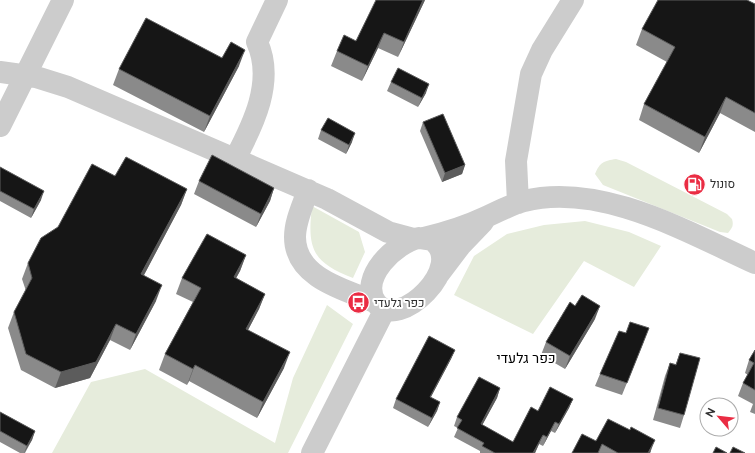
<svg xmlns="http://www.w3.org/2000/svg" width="755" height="453" viewBox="0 0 755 453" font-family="Raleway,Heebo,sans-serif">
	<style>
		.green { fill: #e6ecdc }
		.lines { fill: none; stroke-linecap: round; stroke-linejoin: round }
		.minor { stroke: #ccc; stroke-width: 22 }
		.wall { fill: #8a8a8a }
		.shaded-wall { fill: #5c5c5c }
		.building { fill: #161616; stroke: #5c5c5c }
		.labels { text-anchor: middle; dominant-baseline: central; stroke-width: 4; stroke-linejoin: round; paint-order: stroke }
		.poi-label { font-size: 12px; fill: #2f2f2f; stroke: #fff; text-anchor: start }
		.quarter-label { font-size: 14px; fill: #000; stroke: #fff }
	</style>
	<rect width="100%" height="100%" fill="#fff"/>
	<path class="green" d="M616,159l10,3 101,52 5,5c2,7 0,9 -4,14l-8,-1 -117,-47 -8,-11c5,-12 9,-13 21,-15z
		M312,206l47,26 6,20 -12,26c-41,-16 -46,-29 -41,-72z
		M585,221l44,11 32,14 -27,41 -50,-26 -51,73 -79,-39 20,-39 33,-22 37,-9z
		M327,305l26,19 -65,129h-236l39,-71 54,-13 130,74 18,-65z"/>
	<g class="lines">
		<path class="minor" d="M0,72l36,5 32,10 259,112 61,33 26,7
			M0,126l63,-126
			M235,159c18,-34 40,-78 22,-117l20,-42
			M308,190c-5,15 -13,31 -13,47 0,41 50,53 80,65
			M518,203l-2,-42 15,-87 11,-24 31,-50
			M419,238l13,2c36,24 -33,93 -56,63 -18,-25 20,-61 43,-65z
			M424,238c21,-5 41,-11 60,-20 13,-6 26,-13 40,-17 77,-19 163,31 231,62
			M438,275l22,-29 23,-24
			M312,453l73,-144"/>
	</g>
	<path class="wall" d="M425,0l-27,57 -20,-9 -16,33 -31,-15 6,-15 19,-10z
		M755,4v128l-35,-19 -21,40 -60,-33 5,-16 23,-42 -31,-17 6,-16z
		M222,58l17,8 -35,66 -91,-47 6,-16z
		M391,82l35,11 -8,14 -31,-16z
		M423,122l42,43 -3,9 -20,8 -22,-51z
		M321,130l31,12 -6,12 -28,-15z
		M0,167l41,33 -10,18 -31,-17z
		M115,176l72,13 -6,16 -37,70 12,26 -26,49 -20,-10 -20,38 -35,10 -34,-18 -13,-42 6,-16 12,-21 -4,-12 6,-16z
		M199,181l75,7 -4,13 -14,26 -62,-33z
		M246,255l-6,16 -4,7 29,16 -6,15 -11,21 36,38 -27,50 -68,-37 -2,4 -28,-15 6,-16 28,-52 -17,-8 6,-16z
		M595,319l-30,50 -24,-14 5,-13z
		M644,341l-22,54 -27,-9 5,-12z
		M455,350l-4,9 -20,38 9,5 -3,9 -9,16 -35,-19 3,-9z
		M755,350v64l-5,-2 3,-8 -15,-8 5,-13 5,-8 -3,-2 4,-13z
		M680,353l4,62 -4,13 -27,-8 12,-44 5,-13 6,1z
		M500,388l-3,10 -15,27 31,17 25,-31 35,-12 -4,9 -14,25 -4,-2 -8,15 -4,-2 -4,9h-55v-2l-26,-14 4,-9 -4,-2 3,-9z
		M0,412l35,19 -3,9 -7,13h-5l-20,-11z
		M596,441l55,10 -1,2h-78z"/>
	<path class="shaded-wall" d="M423,0h2l-27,57 6,-15z
		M384,33l-6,15 -16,33 6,-15z
		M245,50l-6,16 -35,66 6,-16z
		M429,84l-3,9 -8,14 4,-9z
		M726,97l-6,16 -21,40 6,-16z
		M355,133l-3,9 -6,12 3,-9z
		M465,165l-3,9 -20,8 3,-9z
		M274,188l-4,13 -14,26 5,-13z
		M187,189l-6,16 -45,85 5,-16z
		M44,191l-3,9 -10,18 3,-9z
		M246,255l-6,16 -12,22 6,-16z
		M162,285l-6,16 -26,49 6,-16z
		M265,294l-6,15 -19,36 6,-16z
		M600,306l-5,13 -30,50 5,-13z
		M116,324l-6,16 -20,38 -35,10 6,-16z
		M455,350l-4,9 -25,47 4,-9z
		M290,352l-6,16 -27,50 6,-16z
		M195,365l-6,16 -2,4 6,-16z
		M500,388l-3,10 -19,35 3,-9z
		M573,399l-4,9 -14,25 4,-9z
		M440,402l-3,9 -9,16 4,-9z
		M555,422l-4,9 -8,15 4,-9z
		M35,431l-3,9 -8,13 3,-7z
		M543,435l-8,18h-2z
		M655,440l-5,13h-2z"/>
	<path class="building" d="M376,0h47l-19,42 -20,-9 -16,33 -31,-15 7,-16 12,6z
		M658,0h89l8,4v109l-29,-16 -21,40 -61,-33 31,-57 -33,-18z
		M146,18l76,40 9,-16 14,8 -35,66 -91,-47z
		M398,68l31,16 -7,14 -31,-16z
		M443,114l22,51 -20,8 -22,-51z
		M328,118l27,15 -6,12 -28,-15z
		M212,155l62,33 -13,26 -62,-33z
		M126,157l61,32 -46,85 21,11 -26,49 -20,-10 -20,38 -35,10 -35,-18 -12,-42 18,-34 -4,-15 13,-25 17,-11 34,-63 23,12z
		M0,167l44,24 -10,18 -34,-18z
		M207,234l39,21 -12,22 31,17 -19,35 44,23 -27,50 -68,-37 -2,4 -28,-15 36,-66 -19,-10z
		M582,295l18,11 -30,50 -24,-14 24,-40 5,4z
		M630,322l19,6 -22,55 -27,-9 19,-43 7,2z
		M429,336l26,14 -25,47 10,5 -8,16 -36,-19z
		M755,350v40l-12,-7 11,-20 -5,-3z
		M680,353l20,5 -16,57 -26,-7 12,-45 6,2z
		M479,377l21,11 -19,36 32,18 18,-35 7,4 12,-24 23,12 -14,25 -4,-2 -8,15 -4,-2 -10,18h-38l-13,-7 2,-3 -27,-15 5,-8 -5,-3z
		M0,412l35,19 -8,15 -27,-15z
		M608,419l22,11 1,-3 24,13 -7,13h-30l-16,-9 -4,9h-26l10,-19 14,7z
		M716,447l11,6h-14z
		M733,447l12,6h-15z"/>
	<defs>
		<symbol id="fuel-disc" viewBox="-11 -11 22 22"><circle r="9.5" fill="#ea2c43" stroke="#fff"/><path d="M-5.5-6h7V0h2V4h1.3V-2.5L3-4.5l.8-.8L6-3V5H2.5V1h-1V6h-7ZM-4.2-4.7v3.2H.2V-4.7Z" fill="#fff"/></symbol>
		<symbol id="bus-disc" viewBox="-11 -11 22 22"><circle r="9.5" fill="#ea2c43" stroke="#fff"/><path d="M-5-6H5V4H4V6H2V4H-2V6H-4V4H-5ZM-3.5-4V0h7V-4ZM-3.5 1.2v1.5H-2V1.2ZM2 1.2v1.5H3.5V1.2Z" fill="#fff"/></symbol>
	</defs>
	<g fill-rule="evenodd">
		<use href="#fuel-disc" x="682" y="172" width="25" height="25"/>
		<use href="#bus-disc" x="346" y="290" width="25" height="25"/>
	</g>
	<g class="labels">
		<g class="poi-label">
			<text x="710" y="184">סונול</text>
			<text x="374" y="303">כפר גלעדי</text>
		</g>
		<g class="quarter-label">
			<text x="526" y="358">כפר גלעדי</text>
		</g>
	</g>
	<g transform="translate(719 417) rotate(298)"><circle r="19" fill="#ffffff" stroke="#acacac"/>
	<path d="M0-3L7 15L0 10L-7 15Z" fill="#ea2c43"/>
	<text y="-6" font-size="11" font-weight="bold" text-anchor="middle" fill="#2f2f2f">N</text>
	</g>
</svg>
